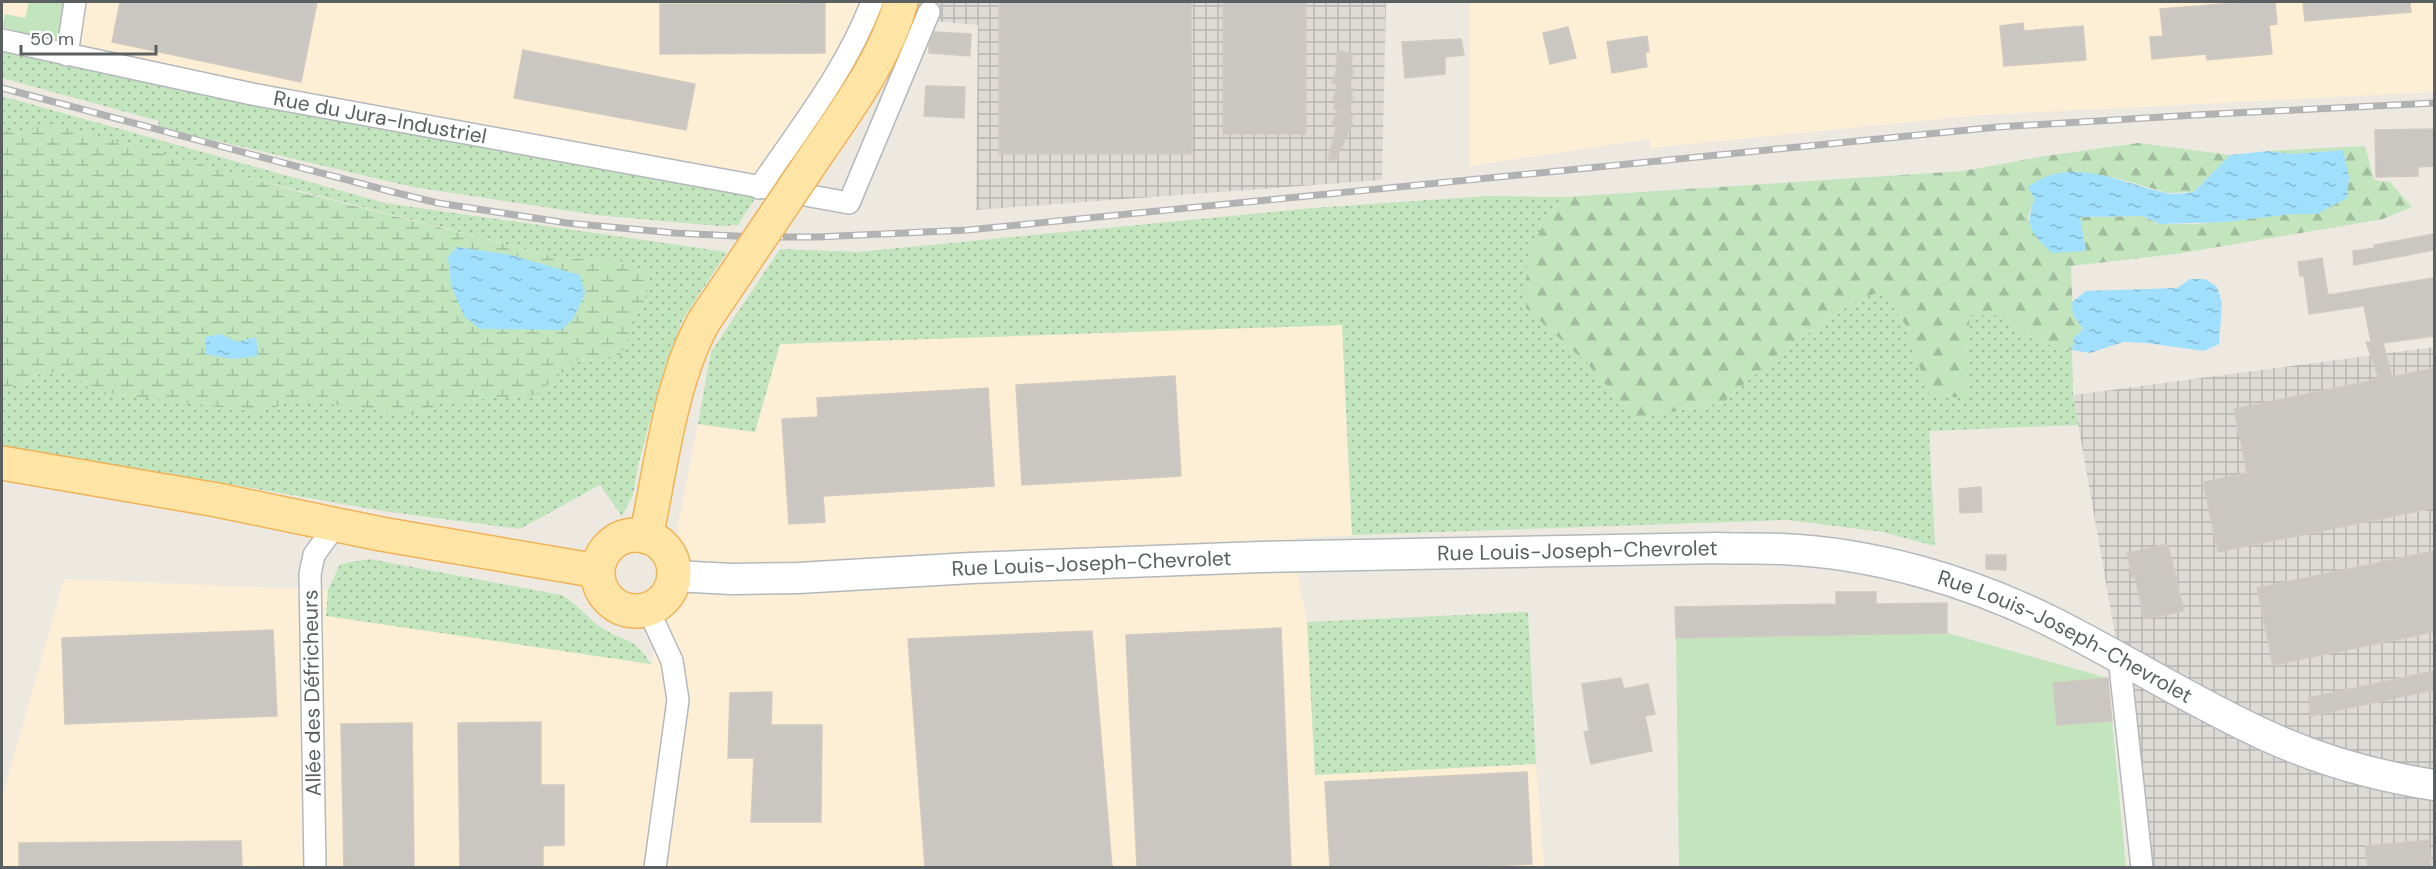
<svg xmlns="http://www.w3.org/2000/svg" width="2436" height="869" viewBox="0 0 2436 869" font-family="'DM Sans',sans-serif">
	<style>
		.commercial { fill: #fdefd6 }
		.industrial { fill: url(#industrial-grid) }
		.grass { fill: url(#grass-dots) }
		.forest { fill: url(#forest-firs) }
		.wetland { fill: url(#wetland-marsh) }
		.garden { fill: #c2e5be }
		.water { fill: url(#water-ripples) }
		.building { fill: #cac6c1; stroke: #d1cac0; stroke-width: 1.5 }
		.lines { fill: none; stroke-linecap: round; stroke-linejoin: round }
		.minor-casing { stroke: #b4b8bc; stroke-width: 24 }
		.secondary-casing { stroke: #b3b8bc; stroke-width: 33 }
		.primary-casing { stroke: #f0b357; stroke-width: 36 }
		.minor { stroke: #fff; stroke-width: 21 }
		.secondary { stroke: #fff; stroke-width: 30 }
		.primary { stroke: #fee5a5; stroke-width: 33 }
		.rail-casing { stroke: #b1b2b2; stroke-width: 7 }
		.rail { stroke: #fff; stroke-width: 4.5; stroke-dasharray: 14; stroke-linecap: butt }
		.primary-bridge-casing { stroke: #f0b357; stroke-width: 36; stroke-linecap: butt }
		.primary-bridge { stroke: #fee5a5; stroke-width: 33 }
		.labels { text-anchor: middle; dominant-baseline: central; stroke-width: 4.5; stroke-linejoin: round; paint-order: stroke }
		.street-label { font-size: 21px; fill: #5a5f62; stroke: #fff }
	</style>
	<defs>
		<pattern id="industrial-grid" width="8" height="8" patternUnits="userSpaceOnUse" patternTransform="scale(1.5)"><rect width="8" height="8" fill="#dedbd6"/><path d="M0 4h8M4 0v8" fill="none" stroke="#b7b5b1"/></pattern>
		<pattern id="grass-dots" width="8" height="8" patternUnits="userSpaceOnUse" patternTransform="scale(1.5)"><rect width="8" height="8" fill="#c2e5be"/><path d="M2 2h.1M6 6h.1" fill="none" stroke="#a1bd9e" stroke-width="1.8" stroke-linecap="round"/></pattern>
		<pattern id="forest-firs" width="22" height="20" patternUnits="userSpaceOnUse" patternTransform="scale(1.5)"><rect width="22" height="20" fill="#c2e5be"/><path d="M5 1l3.5 6h-7zM16 11l3.5 6h-7z" fill="#a1bd9e"/></pattern>
		<pattern id="wetland-marsh" width="20" height="14" patternUnits="userSpaceOnUse" patternTransform="scale(1.5)"><rect width="20" height="14" fill="#c2e5be"/><path d="M1 5h8M5 5V1M11 12h8M15 12V8" fill="none" stroke="#a1bd9e"/></pattern>
		<pattern id="water-ripples" width="26" height="14" patternUnits="userSpaceOnUse" patternTransform="scale(1.5)"><rect width="26" height="14" fill="#a0e0fe"/><path d="M2 4q2-2 4 0t4 0M15 11q2-2 4 0t4 0" fill="none" stroke="#85b9d1"/></pattern>
	</defs>
	<rect width="100%" height="100%" fill="#ede9e1"/>
	<path class="commercial" d="M2,2h874l-95,161 -17,35 -690,-133 -72,-17z
		M1470,2h964v90l-452,23 -332,33v-9l-180,27z
		M1342,325l10,210 -57,3 2,34 10,50 8,152 221,-10 8,103 -1542,1v-70l62,-219 264,11 -2,25 325,49 47,-240 57,8 25,-88z"/>
	<path class="industrial" d="M917,2h469l-4,178 -406,30 2,-185 -66,-6z
		M2434,347v520h-292l-23,-210 -46,-262z"/>
	<path class="grass" d="M2,48l72,17 682,132 -18,28 -19,1 -123,-11 -183,-28 -255,-60 1,-6 -157,-43z
		M2,96l383,107 342,49 -44,67 -20,53 -25,94 -5,29 -11,21 -22,-31 -80,44 -137,-18 -229,-40 -78,-10 -74,-13v-57l33,-16 146,-21 238,62 22,-14 93,-7 44,-35 42,-5v-94l-61,-3 -340,-88 -217,-9z
		M1487,196l78,1 -16,17 38,149 49,56 88,-17 54,-48 67,-46 37,-19 24,37 23,67 37,6v-43l4,-41h30l37,27 35,8 1,45 6,30 -150,6 6,115 -52,-14 -96,-12 -435,15 -10,-210 -562,19 -25,88 -57,-8 13,-72 69,-103 77,3 456,-44z
		M370,559l191,36c16,8 26,23 41,33 25,16 31,7 49,36l-325,-48 2,-26 12,-26z
		M1528,612l8,152 -221,11 -8,-153z"/>
	<path class="forest" d="M2139,143l91,12 -36,37 -26,1 -52,-15 -40,-7 -42,28 -6,20 58,32 -7,-34 64,-1 17,8h36l97,-10h24l26,-64 -50,4 -26,-3 98,-5 9,34 16,2 22,25 -29,12 -207,35 -105,12 2,49 10,14 -9,9 -2,12 -35,-8 -37,-27h-30l-4,41 1,43 -39,-6 -22,-67 -24,-36 -37,18 -67,46 -54,48 -88,17 -49,-56 -61,-55 1,-51 22,-43 16,-17 398,-26 82,-15z"/>
	<path class="wetland" d="M52,123l248,69 259,66 61,3 30,11 -2,19 -28,65 -42,4 -43,35 -94,7 -22,14 -119,-16 -43,12 -165,-21 -24,-21 -33,5 -33,16v-260h23z"/>
	<path class="garden" d="M29,2h36l-4,33 -4,5h-7l-48,-13 3,-13 20,4z
		M1947,633l161,45 18,189h-447l-3,-229z"/>
	<path class="water" d="M2343,150l6,27 -2,21 -30,16h-24l-68,8 -65,2 -17,-8 -63,1 6,34 -34,2c-21,-21 -27,-24 -18,-54l-6,-12c42,-33 93,-4 138,6 8,2 19,0 28,-1l36,-37 37,-4 26,3z
		M457,247l54,8 69,20 5,19 -12,25 -12,11 -81,-1 -16,-13 -13,-31 -3,-28z
		M2190,279h15l12,8 5,16 -3,41 -15,7 -57,-8 -24,-1 -33,11 -18,-3 2,-12 9,-9 -10,-14 -1,-13 14,-11 91,-3z
		M221,334l16,8 19,-5 2,19 -26,3 -27,-5 1,-17z"/>
	<path class="building" d="M120,2h197l-16,80 -189,-40z
		M801,2h24v51l-165,1v-50h141z
		M999,2h192l1,152h-193z
		M1223,2h83v132h-83z
		M2248,2h27l2,22 -8,1 3,29 -65,6 -1,-6 -54,5 -2,-22 13,-1 -3,-27z
		M2303,2h107l1,10 -106,9z
		M2023,23l1,8 59,-5 3,34 -82,6 -4,-40z
		M1568,27l8,31 -26,6 -7,-31z
		M934,32l37,2 -1,22 -41,-3v-9z
		M1647,36l2,16h-4l2,15 -35,6 -5,-31z
		M1461,39l3,16 -19,2v17l-40,4 -3,-36z
		M523,50l172,34 -9,46 -172,-32z
		M1339,50l14,5 -2,6 2,12 -4,14 4,2 -2,9h2l-5,15 -14,-4 2,-8 -3,-1 4,-15 -5,-2 5,-15 -2,-1z
		M926,86l39,1 -1,31 -40,-2z
		M1337,111l16,4 -2,6 2,2 -18,38 -7,-2 8,-32 -4,-3z
		M2434,129v37l-16,1v9l-42,1 -1,-47z
		M2434,234v16l-80,15 -1,-14 22,-3 -1,-3z
		M2322,258l6,37 106,-17v58l-51,7 9,34 42,-9v140l-216,44 -15,-70 44,-9 -13,-64 145,-30 -13,-37h5l-7,-36 -55,8 -5,-38h-4l-2,-14z
		M1175,376l6,100 -159,9 -6,-100z
		M988,388l6,98 -171,10 2,26 -36,2 -7,-105 36,-2 -1,-19z
		M1981,487l1,25 -22,1 -1,-24z
		M2168,544l16,67 -40,8 -9,-43 -3,1 -5,-24z
		M2434,551v81l-161,33 -16,-77z
		M1986,555h20v15l-20,-1z
		M1836,592h40v12l71,-1v30l-271,5 -1,-31 161,-3z
		M1281,628l10,239h-154l-11,-232z
		M273,630l4,86 -212,8 -3,-86z
		M1092,631l20,236h-187l-17,-228z
		M2434,671v19l-123,26 -3,-18z
		M1621,678l3,11 24,-5 7,30 -10,2 7,35 -61,13 -7,-32 5,-1 -7,-47z
		M2108,678l4,43 -55,4 -4,-42z
		M772,692l-1,33h51l-1,97h-70l3,-64h-26l2,-65z
		M541,722v63h23v60l-21,1v21h-83l-2,-144z
		M412,723l2,144h-70l-3,-143z
		M1527,772l5,92 -70,3h-132l-5,-85z
		M2428,840l3,27h-63l-3,-21z
		M241,841l1,26h-223v-24z"/>
	<g class="lines">
		<defs>
			<g id="minor">
				<path id="s1" d="M2,40l250,54 597,109 80,-191"/>
				<path d="M67,55l8,-53"/>
				<path d="M759,188c41,-60 87,-118 113,-186"/>
				<path d="M648,609l24,52 6,39 -23,168"/>
				<path d="M2119,657l23,211"/>
				<path d="M315,868l-5,-294 4,-19 21,-29"/>
			</g>
			<g id="secondary">
				<path id="s2" d="M674,576l58,3 66,-1 173,-10 289,-11 458,-9c21,1 42,0 63,1 92,4 185,31 267,71 73,36 142,81 217,115 54,25 111,41 169,50"/>
			</g>
			<path id="primary" d="M806,170c35,-53 78,-106 95,-168
				M2,463l215,37 164,34 217,37
				M598 573a38 38 0 1 1 76 0a38 38 0 1 1-76 0Z
				M646,537c15,-69 24,-155 58,-216"/>
		</defs>
		<use href="#minor" class="minor-casing"/>
		<use href="#secondary" class="secondary-casing"/>
		<use href="#primary" class="primary-casing"/>
		<use href="#minor" class="minor"/>
		<use href="#secondary" class="secondary"/>
		<use href="#primary" class="primary"/>
		<defs>
			<path id="rail" d="M2,88l387,103 49,12 129,20 108,10 80,4h62l151,-7 1030,-103 197,-12 239,-12"/>
		</defs>
		<use href="#rail" class="rail-casing"/>
		<use href="#rail" class="rail"/>
		<defs>
			<path id="primary-bridge" d="M704,321l102,-151"/>
		</defs>
		<use href="#primary-bridge" class="primary-bridge-casing"/>
		<use href="#primary-bridge" class="primary-bridge"/>
	</g>
	<g class="labels">
		<g class="street-label">
			<text stroke="none"><textPath href="#s1" startOffset="386">Rue du Jura-Industriel</textPath></text>
			<text stroke="none"><textPath href="#s2" startOffset="904">Rue Louis-Joseph-Chevrolet</textPath></text>
			<text stroke="none"><textPath href="#s2" startOffset="418">Rue Louis-Joseph-Chevrolet</textPath></text>
			<text stroke="none"><textPath href="#s2" startOffset="1408">Rue Louis-Joseph-Chevrolet</textPath></text>
			<text transform="translate(312 693) rotate(-91)">Allée des Défricheurs</text>
		</g>
	</g>
	<rect width="2436" height="869" fill="none" stroke="#5a5f62" stroke-width="6"/>
	<path d="M21 45v9h135v-9" fill="none" stroke="#5a5f62" stroke-width="3"/>
	<text x="30" y="45" font-size="18" fill="#5a5f62" stroke="#ffffff" stroke-width="4.5" paint-order="stroke">50 m</text>
</svg>
